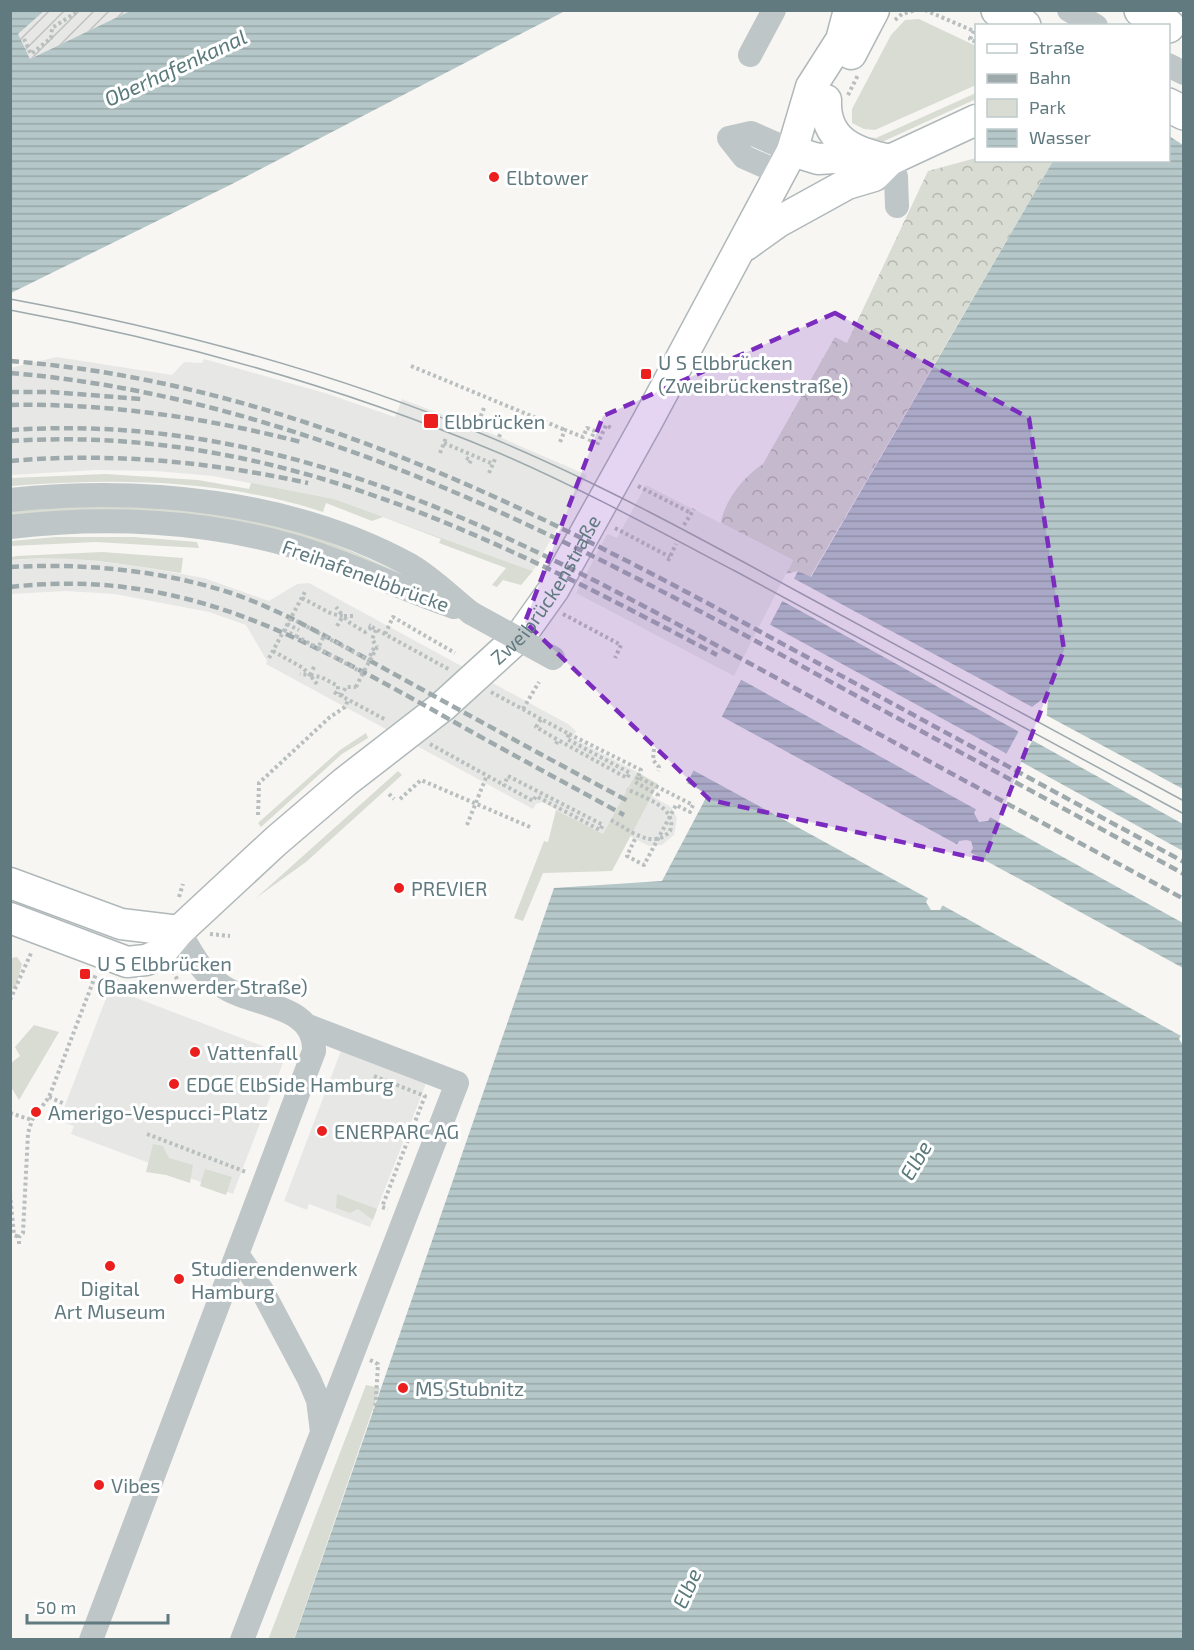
<svg xmlns="http://www.w3.org/2000/svg" width="1194" height="1650" viewBox="0 0 1194 1650" font-family="'Exo 2',sans-serif">
	<style>
		.built { fill: #e7e8e6 }
		.industrial { fill: url(#industrial-furrows) }
		.green { fill: #d8dcd2 }
		.forest { fill: url(#forest-crowns) }
		.water { fill: url(#water-rules); fill-rule: evenodd }
		.pier { fill: #f7f6f3 }
		.lines { fill: none; stroke-linecap: round; stroke-linejoin: round }
		.major-casing { stroke: #b0b8ba; stroke-width: 33 }
		.highway-casing { stroke: #b0b7b9; stroke-width: 36 }
		.path { stroke: #b9bebf; stroke-width: 4; stroke-dasharray: 3 3; stroke-linecap: butt }
		.minor { stroke: #bfc6c8; stroke-width: 24 }
		.major { stroke: #fff; stroke-width: 30 }
		.highway { stroke: #fff; stroke-width: 33 }
		.tram { stroke: #9ea9ac; stroke-width: 1.5 }
		.rail { stroke: #9ea9ac; stroke-width: 4.5; stroke-dasharray: 9 4.5; stroke-linecap: butt }
		.path-bridge { stroke: #b9bebf; stroke-width: 4; stroke-dasharray: 3 3; stroke-linecap: butt }
		.minor-bridge { stroke: #bfc6c8; stroke-width: 24 }
		.marked { fill: #7b2cbf; fill-opacity: 0.2; stroke: #7b2cbf; stroke-width: 4.5; stroke-dasharray: 12 8; stroke-linejoin: round }
		.poi-dot { fill: #eb1f1e; stroke: #fff; stroke-width: 2 }
		.labels { text-anchor: middle; dominant-baseline: central; stroke-width: 6; stroke-linejoin: round; paint-order: stroke }
		.poi-label { font-size: 20px; fill: #607a80; stroke: #fff; text-anchor: start }
		.street-label { font-size: 20px; fill: #607a80; stroke: #fff }
		.water-label { font-size: 21px; font-style: italic; fill: #5a7a7b; stroke: #fff }
	</style>
	<defs>
		<pattern id="industrial-furrows" width="10" height="10" patternUnits="userSpaceOnUse" patternTransform="scale(1.5)"><rect width="10" height="10" fill="#e7e8e6"/><path d="M-1 1l2-2M0 10L10 0M9 11l2-2" fill="none" stroke="#bfc1c0"/></pattern>
		<pattern id="forest-crowns" width="20" height="18" patternUnits="userSpaceOnUse" patternTransform="scale(1.5)"><rect width="20" height="18" fill="#d8dcd2"/><path d="M2 6a3 3 0 1 1 6 0M12 15a3 3 0 1 1 6 0" fill="none" stroke="#b3b7b0"/></pattern>
		<pattern id="water-rules" width="6" height="5" patternUnits="userSpaceOnUse" patternTransform="scale(1.5)"><rect width="6" height="5" fill="#b5c7c8"/><path d="M0 2.5h6" fill="none" stroke="#97a7a8"/></pattern>
	</defs>
	<rect width="100%" height="100%" fill="#f7f6f3"/>
	<path class="built" d="M57,357l115,18 12,-13 18,1 2,-4 121,34 70,24 7,-18 93,36 92,40 -54,96 -199,-72 -121,-23 -58,-5 -59,-1 -85,5 -1,-107z
		M646,485l147,75 -59,116 -158,-83 30,-57 2,-2 9,4z
		M61,557l75,9 68,12 65,23 28,-17 12,-1 259,141 8,7 -3,7 64,34 -6,12 40,23 6,11 -3,17 -12,10 -13,1 -41,-21 -5,10 -61,-33 -6,2 -3,5 -267,-145 1,-3 -21,-36 -37,-13 -94,-18 -49,-3 -55,3 -1,-34z
		M110,988l176,67 -53,139 -162,-60 3,-8 -15,-5z
		M342,1048l85,33 -57,146 -61,-23 -2,6 -23,-9z"/>
	<path class="industrial" d="M44,11h86l-100,48 -13,-25z"/>
	<path class="green" d="M919,19l57,27v39l-101,45 -11,-1 -12,-6v-14l39,-74 14,-15z
		M976,93v6l-94,43 -9,1 -14,-7 17,2z
		M106,474l92,6 51,9 2,-6 83,16 199,72 -12,14 -18,-5 -6,7 -5,-2 14,-17 -67,-25 2,-4 -58,-22 -11,4 -46,-18 -3,9c-100,-33 -209,-34 -312,-26v-8z
		M66,506c74,1 151,1 223,22 40,12 78,30 115,47l-2,3 -53,-23 -338,-38v-7z
		M56,537h78l63,5 2,6 -103,-6 -85,4v-5z
		M102,552l81,6 -2,15c-57,-9 -113,-19 -170,-13v-3l6,-1z
		M366,733l2,5 -26,16 -81,73 -3,-4 82,-73z
		M398,771l4,4 -96,87 -50,36z
		M637,772l21,12 -46,87 -69,2 -20,48 -9,-3 30,-77 4,1 8,-32 47,24z
		M17,957l5,7 -6,23 -5,3v-32z
		M34,1025l25,7 -40,68 -8,-13v-24l9,-7 -5,-9z
		M153,1144l10,2 6,12 24,7 -3,18 -24,-8 -20,-3z
		M205,1169l27,8 -6,18 -26,-9z
		M337,1194l40,15 -4,11 -15,-11 -8,4 -14,-5z
		M366,1385l14,3 -86,251 -26,1z"/>
	<path class="forest" d="M976,158v2l77,1 -243,416 -12,-6 -12,3 7,-14 -72,-37c3,-22 23,-47 42,-59l72,-127 12,6 81,-172z"/>
	<path class="water" d="M11,11h33l-26,23 12,25 100,-48h435l-333,173 -221,109z
		M1183,11l1,1019 -5,9 5,8 -1,592 -889,1 260,-752 108,-7 46,-87 -21,-11 111,-212 13,6 242,-416 115,-1v-134zM1048,695l-1,19 -59,107 -9,1 -5,-9 58,-106zM966,840l5,1 2,7 -33,62h-9l-5,-8 33,-61z"/>
	<path class="pier" d="M1135,10l48,1v134l-14,-9 -1,-110 -41,-1z
		M791,577l243,131 -13,25 -242,-134z
		M767,623l242,132 -30,56 -241,-133z
		M1044,714l139,75v35l-153,-85z
		M719,715l241,131 -29,54 -240,-131z
		M1018,760l165,91v72l-195,-107z
		M968,851l215,117v69l-243,-133z"/>
	<g class="lines">
		<defs>
			<g id="major">
				<path d="M851,54l23,-44"/>
				<path d="M826,100c-2,41 29,53 64,60"/>
				<path d="M792,151l26,8 50,-3"/>
				<path d="M746,245l32,-23 69,-38 27,-8 16,-16 86,-40"/>
				<path d="M10,883l111,41 58,7"/>
				<path id="s1" d="M10,918l117,44 19,-2 14,-6 19,-23 97,-90 69,-59 98,-76 79,-72 32,-45 93,-167 145,-271 19,-64 30,-47 8,-30"/>
			</g>
			<path id="highway" d="M998,10l26,16
				M1141,10l27,16
				M1168,105l16,8"/>
		</defs>
		<use href="#major" class="major-casing"/>
		<use href="#highway" class="highway-casing"/>
		<path class="path" d="M925,10l51,22
			M895,20l7,-6 14,-4
			M974,31l-4,8 6,3
			M24,39l7,15 20,-16 1,-10 28,-18
			M848,95l10,-20
			M411,366l154,64
			M484,408l-4,10 23,9
			M499,437l8,-19
			M560,442l5,-12 18,7 4,-9 8,3 -6,11 8,3 9,-20 7,4
			M444,443l49,21
			M440,453l6,-15
			M466,458l5,2 -2,4
			M489,473l6,-14
			M638,486l53,27
			M684,525l10,-16
			M615,528l55,29
			M668,561l8,-17
			M302,598l30,16 11,2 -7,-9
			M563,614l58,31 -6,13
			M353,616h-10l7,7 15,9 7,-5 -3,-2
			M291,618l33,18
			M287,624l12,6
			M337,626l6,-10
			M372,627l78,43
			M284,630l12,6
			M376,630l-4,9 5,8
			M385,634l8,-17 62,36
			M273,651l30,17 7,7 -10,-1
			M370,656l4,-8
			M310,675l5,-10
			M317,684l-7,-9 11,2 17,9v8
			M356,687l7,-14
			M334,692l52,28
			M491,692l50,27
			M341,696l5,-9h10
			M523,709l16,-27
			M569,734l72,36 -3,7 55,28 -3,7 -14,-7 -32,60 -17,-9 8,-17
			M430,744l74,41
			M556,744l2,-4 -22,-13 5,-8 28,15 -2,5 63,34 -3,5 -69,-38
			M654,749l-1,11 6,7 -1,4
			M508,776l95,49 -3,5 -64,-34 -3,5 -29,-16z
			M638,777l-3,5 23,13 -2,3
			M389,794l5,5
			M400,799l21,-19 109,47
			M258,815l1,-32 71,-66 15,-10 3,-7
			M467,825l20,-50
			M179,897l4,-13
			M210,934l20,2
			M173,971l6,12
			M129,987l12,4v-7
			M10,1000l22,-49
			M374,1076l51,20 -43,111 6,2
			M49,1097l16,7
			M10,1113l22,7
			M147,1134l99,38
			M10,1194l4,41 5,2
			M19,1244v-7l4,-4 5,-100 4,-13 17,-23 47,-123
			M370,1360l8,4 -3,50"/>
		<path class="minor" d="M750,55l24,-45
			M1168,65l16,8
			M890,160l6,17 1,29
			M780,173l-36,-16 -15,-19 22,-5 41,18
			M10,500c133,-14 281,0 400,65 21,12 41,32 61,48
			M10,527c94,-11 195,-7 286,20 54,16 104,42 158,60
			M237,1254l26,38 46,87 9,21 4,32
			M91,1640l223,-589c2,-48 -62,-44 -92,-65 -21,-13 -31,-34 -43,-55
			M242,1640l215,-557 -149,-57"/>
		<use href="#major" class="major"/>
		<use href="#highway" class="highway"/>
		<path class="tram" d="M10,299c163,30 324,73 477,137 109,45 213,102 317,159 126,68 253,137 380,206
			M10,310c167,31 332,77 489,143 81,35 158,77 236,118 150,80 299,162 449,243"/>
		<path class="rail" d="M10,361c284,22 537,154 782,288 131,71 261,142 392,213
			M10,373c288,24 550,161 799,297 125,68 250,136 375,204
			M10,392h41l90,7
			M10,405c98,-2 197,13 291,37
			M10,430c286,-19 519,113 761,245 137,75 275,150 413,224
			M10,441c264,-17 482,95 707,214
			M10,461c100,-9 201,1 298,22
			M10,567c75,-4 150,3 221,26 56,19 110,52 163,81 78,43 157,86 236,128
			M10,587c166,-19 284,46 423,123 63,36 127,70 191,105"/>
		<path class="path-bridge" d="M296,636l22,12
			M269,658l37,-68
			M370,661l-46,-25 -6,12 45,25 14,-26
			M611,820c17,9 42,31 59,11 8,-24 -26,-33 -43,-42"/>
		<path class="minor-bridge" d="M1069,10l27,16
			M471,613l82,45"/>
	</g>
	<path class="marked" d="M835,313l194,105 35,232 -80,210 -274,-60 -185,-178 78,-206z"/>
	<g class="poi-dot">
		<circle cx="494" cy="177" r="6"/>
		<rect x="640" y="368" width="12" height="12" rx="3"/>
		<rect x="423" y="413" width="16" height="16" rx="3"/>
		<circle cx="399" cy="888" r="6"/>
		<rect x="79" y="968" width="12" height="12" rx="3"/>
		<circle cx="195" cy="1052" r="6"/>
		<circle cx="174" cy="1084" r="6"/>
		<circle cx="36" cy="1112" r="6"/>
		<circle cx="322" cy="1131" r="6"/>
		<circle cx="110" cy="1266" r="6"/>
		<circle cx="179" cy="1279" r="6"/>
		<circle cx="403" cy="1388" r="6"/>
		<circle cx="99" cy="1485" r="6"/>
	</g>
	<g class="labels">
		<g class="poi-label">
			<text x="506" y="177">Elbtower</text>
			<text x="658" y="362">U S Elbbrücken<tspan x="658" dy="23">(Zweibrückenstraße)</tspan></text>
			<text x="444" y="421">Elbbrücken</text>
			<text x="411" y="888">PREVIER</text>
			<text x="97" y="963">U S Elbbrücken<tspan x="97" dy="23">(Baakenwerder Straße)</tspan></text>
			<text x="207" y="1052">Vattenfall</text>
			<text x="186" y="1084">EDGE ElbSide Hamburg</text>
			<text x="48" y="1112">Amerigo-Vespucci-Platz</text>
			<text x="334" y="1131">ENERPARC AG</text>
			<text x="191" y="1268">Studierendenwerk<tspan x="191" dy="23">Hamburg</tspan></text>
			<text x="110" y="1288" text-anchor="middle">Digital<tspan x="110" dy="23">Art Museum</tspan></text>
			<text x="415" y="1388">MS Stubnitz</text>
			<text x="111" y="1485">Vibes</text>
		</g>
		<g class="street-label">
			<text transform="translate(366 575) rotate(20)">Freihafenelbbrücke</text>
			<text stroke="none"><textPath href="#s1" startOffset="693">Zweibrückenstraße</textPath></text>
		</g>
		<g class="water-label">
			<text transform="translate(175 67) rotate(-25)">Oberhafenkanal</text>
			<text transform="translate(915 1160) rotate(-60)">Elbe</text>
			<text transform="translate(686 1588) rotate(-66)">Elbe</text>
		</g>
	</g>
	<rect width="1194" height="1650" fill="none" stroke="#607a80" stroke-width="24"/>
	<rect x="975" y="24" width="195" height="138" fill="#ffffff" stroke="#bfcacc" stroke-width="1.5"/>
	<rect x="987" y="44" width="30" height="9" fill="#ffffff" stroke="#bfcacc" stroke-width="1.5"/>
	<text x="1029" y="54" font-size="18" fill="#607a80">Straße</text>
	<rect x="987" y="74" width="30" height="9" fill="#9ea9ac" stroke="#bfcacc" stroke-width="1.5"/>
	<text x="1029" y="84" font-size="18" fill="#607a80">Bahn</text>
	<rect x="987" y="99" width="30" height="18" fill="#d8dcd2" stroke="#bfcacc" stroke-width="1.5"/>
	<text x="1029" y="114" font-size="18" fill="#607a80">Park</text>
	<rect x="987" y="129" width="30" height="18" fill="url(#water-rules)" stroke="#bfcacc" stroke-width="1.5"/>
	<text x="1029" y="144" font-size="18" fill="#607a80">Wasser</text>
	<path d="M27 1614v9h141v-9" fill="none" stroke="#607a80" stroke-width="3"/>
	<text x="36" y="1614" font-size="18" fill="#607a80" stroke="#ffffff" stroke-width="4.5" paint-order="stroke">50 m</text>
</svg>
